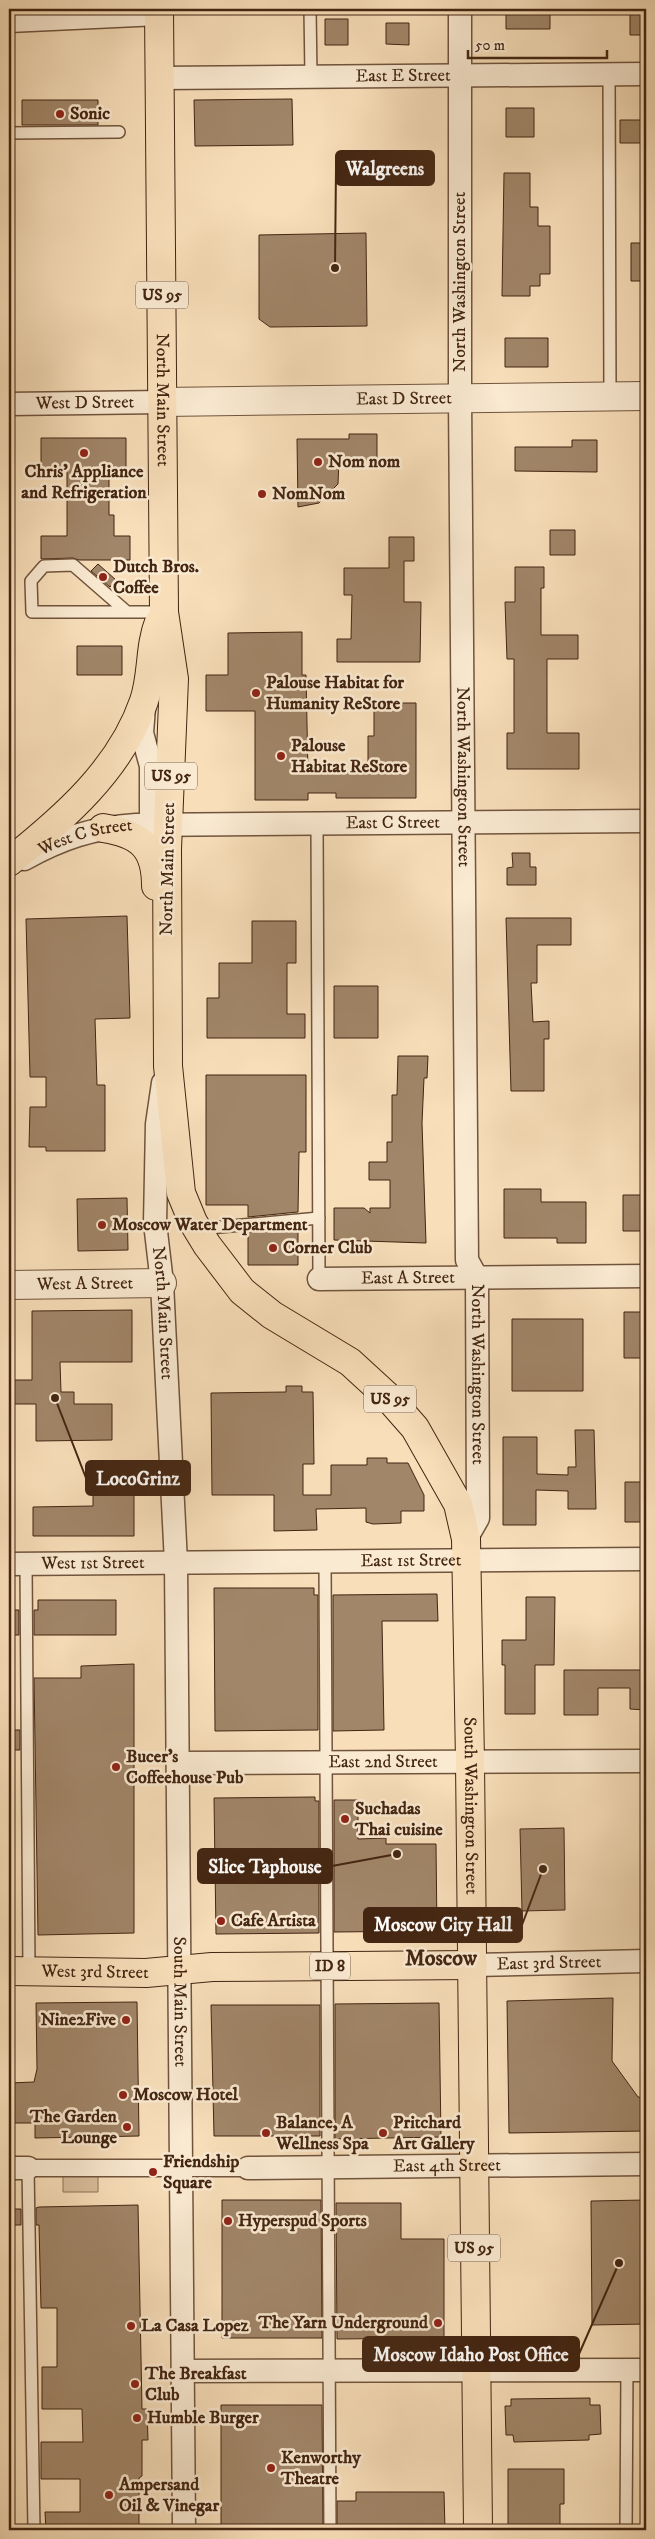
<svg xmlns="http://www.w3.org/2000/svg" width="655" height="2539" viewBox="0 0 655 2539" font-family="'IM FELL DW Pica',serif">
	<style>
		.green { fill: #d9bf9d; stroke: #8e7258 }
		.building { fill: #a18669; stroke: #432512 }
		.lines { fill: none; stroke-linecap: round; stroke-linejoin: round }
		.service-casing { stroke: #70543c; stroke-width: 14 }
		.pedestrian-casing { stroke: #70543c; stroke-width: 19 }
		.minor-casing { stroke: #70543c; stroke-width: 25 }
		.tertiary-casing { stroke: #70543c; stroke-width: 30 }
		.primary-casing { stroke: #432512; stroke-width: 30 }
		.trunk-casing { stroke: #432512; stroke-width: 30 }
		.service { stroke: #faead2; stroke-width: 11 }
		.pedestrian { stroke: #faead2; stroke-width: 16 }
		.minor { stroke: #faead2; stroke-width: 22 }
		.tertiary { stroke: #faead2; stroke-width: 28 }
		.primary { stroke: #f8dfba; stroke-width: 28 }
		.trunk { stroke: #f8dfba; stroke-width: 28 }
		.poi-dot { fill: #8f2418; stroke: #faead2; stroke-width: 2 }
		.labels { text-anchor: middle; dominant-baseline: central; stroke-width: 5; stroke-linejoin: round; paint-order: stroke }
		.shield { fill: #faead2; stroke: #7a604c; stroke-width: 1 }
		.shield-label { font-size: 16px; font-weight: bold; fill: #432512 }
		.street-label { font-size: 18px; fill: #432512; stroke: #faead2 }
		.poi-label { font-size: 18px; font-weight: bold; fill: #432512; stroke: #faead2; text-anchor: start }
		.district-label { font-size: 22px; font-weight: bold; fill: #432512; stroke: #faead2 }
		.leader { fill: none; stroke: #432512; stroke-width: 2 }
		.callout-dot { fill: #432512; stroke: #faead2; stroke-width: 2 }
		.callout { fill: #432512; stroke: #432512; stroke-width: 2 }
		.callout-label { font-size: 19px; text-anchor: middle; font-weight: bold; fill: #fff }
	</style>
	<rect width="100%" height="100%" fill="#f8dfba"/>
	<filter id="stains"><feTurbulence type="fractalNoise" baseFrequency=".004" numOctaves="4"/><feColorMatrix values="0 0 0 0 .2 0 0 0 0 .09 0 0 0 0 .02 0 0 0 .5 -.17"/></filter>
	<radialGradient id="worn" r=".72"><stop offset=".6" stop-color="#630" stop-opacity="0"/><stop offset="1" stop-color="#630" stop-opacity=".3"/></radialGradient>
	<path class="green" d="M63,2167h35v25h-35z"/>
	<path class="building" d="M630,9h16v26h-16z
		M506,10h44v19h-44z
		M325,19h23v26h-23z
		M386,23h23v22l-23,-1z
		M292,99l1,46 -98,1 -1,-46z
		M22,100h76v25h-76z
		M506,108h28v29h-28z
		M620,120h26v23h-26z
		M504,173h26v34h8v19h12v48h-10v12h-10v10h-28z
		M366,233l1,93 -97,1 -11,-8v-84z
		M631,243h15v38h-15z
		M505,338h43v29h-43z
		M349,434h28v26h-38l-1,24 -19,19 -21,4 -1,-68h52z
		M41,438h85v30h-17v47h5v21h16v24h-51l-6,-2 -32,1v-23h26v-68h-26z
		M572,440h25v32l-82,-1v-24h57z
		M550,530h25v25h-25z
		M389,537h25v24h-10v41h17l-1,60h-83v-23h14l1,-44h-8v-27h45z
		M98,564l18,16 -6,7 -19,-16z
		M515,567h29v21h-3v47h37v24h-31v74h32v36h-72v-36h7v-74h-7l-2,-57h10z
		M302,632v43h4l2,97h60v-36h6v-33h42v95h-80v-5h-28v7h-53v-89h-49v-36h22v-42z
		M77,646h45v29h-45z
		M512,853h18v14h6v18h-29v-17l6,-1z
		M127,916l3,102 -35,1 2,66h8v66h-59v-4h-17l1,-40h16v-30h-16l-4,-158z
		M506,918h65v27h-34v38h-6l2,39 16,-1v18h-5v52h-33z
		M252,921h44v42h-9v51h18v24h-98v-40h12v-35h33z
		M334,986h44v52h-44z
		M398,1056h30l-1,22h-3l-2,45 4,120 -92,-3v-32h30l6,5v-5h20v-28h-21v-18h18v-20h5v-47h5z
		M206,1075h100v77h-7l-1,60 -50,5v-12h-42z
		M504,1189h37v13h45v41h-29v-5h-53z
		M623,1195h23v36h-23z
		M127,1198l1,52 -50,1 -1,-52z
		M298,1227v38h-50v-33z
		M132,1310v52h-72l1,30h13v12h38v36l-76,1v-37h-27v-24h23v-69z
		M624,1312h22v46h-22z
		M512,1319h71v72h-71z
		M286,1386h16v6h11l1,72h-11v31h28v-30h36v-7h20v5h21l16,32v16h-23v12l-28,1 -7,-2v-14l-50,1 1,21 -43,1v-36h-62l-1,-102 75,-1z
		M575,1430h19l2,79h-28v-18l-32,-1v35h-33v-88h34v37l31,1v-8h8z
		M93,1470h41v66h-101v-29l60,-1z
		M625,1482h21v40h-21z
		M214,1588h100v7h4v135l-103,1z
		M437,1594l1,27h-56l2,109 -51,1v-136z
		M526,1597h29l-1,68h-19v49h-30v-49h-3v-25h24z
		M38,1600h78v35h-82v-25h4z
		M9,1610h10v25h-10z
		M134,1664v269l-96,2 -4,-257h47v-12z
		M564,1670h82v40l-16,-1v-21h-32v27h-34z
		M9,1730h11v20h-11z
		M315,1797v4h4v132l-103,1 -2,-136z
		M334,1800h24v39l28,-1v6h50l1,87 -103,1z
		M564,1828l1,82 -43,1 -2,-82z
		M613,1998l-1,63 26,36 8,1v33l-137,2 -2,-132z
		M137,2002l2,134 -104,2v-15h-26v-40l25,-1 3,-13 -1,-66z
		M439,2003l2,134 -106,2v-135z
		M211,2005h109v131h-106z
		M222,2200h99l1,138h-100z
		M646,2200v124l-54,1 -1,-124z
		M336,2203h65v36h43v99l-107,1z
		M138,2205l4,204h5l1,31h-6v36l-3,2v52h-93l-1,-18h35v-33h-39v-37h42l-1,-33h-40v-42h15v-59h-16l-2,-83h-3v-17l3,-1z
		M9,2209h12v16h-12z
		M590,2398v7h10l1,29 -12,1v5l-75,2 -1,-7h-7l-1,-29h6v-7z
		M221,2405h101l1,125h-102z
		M508,2469h56v35h-4v24h-52z
		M356,2492h88l1,38h-108v-29h19z"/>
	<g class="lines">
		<defs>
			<path id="service" d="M310,9l1,67
				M609,73l1,324
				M9,133l110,-1
				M127,612l-54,-47 -29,1 -13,15 1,31h132
				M317,824l2,455
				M198,1229l121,-11
				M325,1562l5,968
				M26,1564l3,408
				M28,2168l6,362
				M626,2530l1,-160"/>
			<path id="pedestrian" d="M28,2168h220"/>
			<g id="minor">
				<path id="s1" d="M460,9v389l7,862 10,18 1,240 -12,21"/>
				<path d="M9,21l150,-7"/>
				<path id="s2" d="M159,78l487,-4"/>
				<path id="s3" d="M9,404l154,-2"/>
				<path d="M144,707l-2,26 9,33v59"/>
				<path id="s4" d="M24,859c38,-21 68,-31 112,-34l510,-4"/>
				<path id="s5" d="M163,1083l-6,41 -2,99 7,60 14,280 8,967"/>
				<path id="s6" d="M319,1279l327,-3"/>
				<path id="s7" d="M9,1564l637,-5"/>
				<path id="s8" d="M179,1763l467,-2"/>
				<path id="s9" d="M473,1965l173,-4"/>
				<path d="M9,2168h19"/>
				<path id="s10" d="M248,2168l398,-4"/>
				<path d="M184,2371l462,-1"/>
			</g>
			<g id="tertiary">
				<path id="s11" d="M163,402l483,-6"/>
				<path id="s12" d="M9,1285l153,-2"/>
			</g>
			<g id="primary">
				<path id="s13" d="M9,1971l137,2 66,-6 261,-2"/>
			</g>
			<g id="trunk">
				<path id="s14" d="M159,9l5,603 10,67 -7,170 1,217 13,127 12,29 14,23 35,46 30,24 78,47 36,33 29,33 43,76 8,35 4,222 8,769"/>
				<path d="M103,828c37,6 53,19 53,58"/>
				<path d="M9,862c54,-43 112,-93 135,-161 9,-26 5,-54 15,-79"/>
			</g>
		</defs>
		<use href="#service" class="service-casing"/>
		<use href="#pedestrian" class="pedestrian-casing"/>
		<use href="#minor" class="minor-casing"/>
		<use href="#tertiary" class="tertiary-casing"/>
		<use href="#primary" class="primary-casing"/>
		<use href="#trunk" class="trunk-casing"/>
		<use href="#service" class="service"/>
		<use href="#pedestrian" class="pedestrian"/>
		<use href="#minor" class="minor"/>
		<use href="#tertiary" class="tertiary"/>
		<use href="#primary" class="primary"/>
		<use href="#trunk" class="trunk"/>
	</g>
	<g class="poi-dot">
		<circle cx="60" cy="114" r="5"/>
		<circle cx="84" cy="453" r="5"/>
		<circle cx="318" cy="462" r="5"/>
		<circle cx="262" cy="494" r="5"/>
		<circle cx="103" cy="577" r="5"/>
		<circle cx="256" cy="693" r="5"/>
		<circle cx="281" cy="756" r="5"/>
		<circle cx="102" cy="1225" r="5"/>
		<circle cx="273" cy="1248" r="5"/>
		<circle cx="116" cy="1767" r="5"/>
		<circle cx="345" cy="1819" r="5"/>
		<circle cx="221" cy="1921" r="5"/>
		<circle cx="126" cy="2020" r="5"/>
		<circle cx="123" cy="2095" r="5"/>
		<circle cx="127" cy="2127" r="5"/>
		<circle cx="266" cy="2133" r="5"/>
		<circle cx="383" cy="2133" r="5"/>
		<circle cx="153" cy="2172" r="5"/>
		<circle cx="228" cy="2221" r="5"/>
		<circle cx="438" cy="2323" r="5"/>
		<circle cx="131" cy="2326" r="5"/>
		<circle cx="135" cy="2384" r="5"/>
		<circle cx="137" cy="2418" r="5"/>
		<circle cx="271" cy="2468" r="5"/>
		<circle cx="109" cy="2495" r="5"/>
	</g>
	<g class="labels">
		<g class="shield">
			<rect x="136" y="281.5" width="52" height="27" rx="4"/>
			<rect x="145" y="762.5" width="52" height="27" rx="4"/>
			<rect x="364" y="1385.5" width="52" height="27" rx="4"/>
			<rect x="310" y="1952.5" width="40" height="27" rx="4"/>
			<rect x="448" y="2234.5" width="52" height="27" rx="4"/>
		</g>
		<g class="shield-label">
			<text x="162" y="295">US 95</text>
			<text x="171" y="776">US 95</text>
			<text x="390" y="1399">US 95</text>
			<text x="330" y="1966">ID 8</text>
			<text x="474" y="2248">US 95</text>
		</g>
		<g class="street-label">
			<text stroke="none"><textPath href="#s2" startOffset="244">East E Street</textPath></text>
			<text transform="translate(460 282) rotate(-90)">North Washington Street</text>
			<text stroke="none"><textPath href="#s11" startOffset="241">East D Street</textPath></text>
			<text stroke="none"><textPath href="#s14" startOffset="391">North Main Street</textPath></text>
			<text stroke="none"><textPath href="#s3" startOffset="76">West D Street</textPath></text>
			<text stroke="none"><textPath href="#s1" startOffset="768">North Washington Street</textPath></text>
			<text stroke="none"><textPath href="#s4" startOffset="375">East C Street</textPath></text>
			<text stroke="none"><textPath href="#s4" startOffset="66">West C Street</textPath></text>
			<text transform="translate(168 869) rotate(-89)">North Main Street</text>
			<text stroke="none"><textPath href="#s6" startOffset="89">East A Street</textPath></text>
			<text stroke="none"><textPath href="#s12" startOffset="76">West A Street</textPath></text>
			<text stroke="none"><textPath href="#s5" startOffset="231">North Main Street</textPath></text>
			<text stroke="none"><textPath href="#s1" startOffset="1368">North Washington Street</textPath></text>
			<text stroke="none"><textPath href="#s7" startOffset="402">East 1st Street</textPath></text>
			<text stroke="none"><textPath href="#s7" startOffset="84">West 1st Street</textPath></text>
			<text stroke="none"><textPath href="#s8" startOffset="204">East 2nd Street</textPath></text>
			<text stroke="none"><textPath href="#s14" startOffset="1914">South Washington Street</textPath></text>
			<text stroke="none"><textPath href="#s9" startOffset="76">East 3rd Street</textPath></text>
			<text stroke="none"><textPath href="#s13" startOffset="86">West 3rd Street</textPath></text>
			<text stroke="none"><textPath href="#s5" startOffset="920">South Main Street</textPath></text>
			<text stroke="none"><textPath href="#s10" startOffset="199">East 4th Street</textPath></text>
		</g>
		<g class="poi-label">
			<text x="70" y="114">Sonic</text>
			<text x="328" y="462">Nom nom</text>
			<text x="84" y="472" text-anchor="middle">Chris' Appliance<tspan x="84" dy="21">and Refrigeration</tspan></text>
			<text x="272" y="494">NomNom</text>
			<text x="113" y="567">Dutch Bros.<tspan x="113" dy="21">Coffee</tspan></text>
			<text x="266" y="683">Palouse Habitat for<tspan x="266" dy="21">Humanity ReStore</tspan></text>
			<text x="291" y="746">Palouse<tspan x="291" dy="21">Habitat ReStore</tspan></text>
			<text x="112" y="1225">Moscow Water Department</text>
			<text x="283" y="1248">Corner Club</text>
			<text x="126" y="1757">Bucer's<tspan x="126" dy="21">Coffeehouse Pub</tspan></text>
			<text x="355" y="1809">Suchadas<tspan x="355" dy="21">Thai cuisine</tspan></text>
			<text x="231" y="1921">Cafe Artista</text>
			<text x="116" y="2020" text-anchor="end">Nine2Five</text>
			<text x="133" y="2095">Moscow Hotel</text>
			<text x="117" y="2117" text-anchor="end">The Garden<tspan x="117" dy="21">Lounge</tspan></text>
			<text x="276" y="2123">Balance, A<tspan x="276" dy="21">Wellness Spa</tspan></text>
			<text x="393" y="2123">Pritchard<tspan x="393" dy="21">Art Gallery</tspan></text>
			<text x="163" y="2162">Friendship<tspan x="163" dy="21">Square</tspan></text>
			<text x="238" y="2221">Hyperspud Sports</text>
			<text x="428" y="2323" text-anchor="end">The Yarn Underground</text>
			<text x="141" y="2326">La Casa Lopez</text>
			<text x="145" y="2374">The Breakfast<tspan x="145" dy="21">Club</tspan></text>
			<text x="147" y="2418">Humble Burger</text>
			<text x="281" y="2458">Kenworthy<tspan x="281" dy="21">Theatre</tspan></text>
			<text x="119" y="2485">Ampersand<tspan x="119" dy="21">Oil &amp; Vinegar</tspan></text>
		</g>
		<g class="district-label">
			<text x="441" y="1958">Moscow</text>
		</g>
	</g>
	<path class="leader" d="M335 268L336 168M55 1398L86 1478M397 1854L332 1866M543 1869L522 1925M619 2263L579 2354"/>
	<g class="callout-dot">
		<circle cx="335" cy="268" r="5"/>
		<circle cx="55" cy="1398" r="5"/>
		<circle cx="397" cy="1854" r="5"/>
		<circle cx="543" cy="1869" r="5"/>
		<circle cx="619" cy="2263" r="5"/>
	</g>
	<g class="callout">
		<rect x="336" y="151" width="98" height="34" rx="5"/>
		<rect x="86" y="1461" width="104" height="34" rx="5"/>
		<rect x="198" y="1849" width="134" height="34" rx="5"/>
		<rect x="364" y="1908" width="158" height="34" rx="5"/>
		<rect x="363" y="2337" width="216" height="34" rx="5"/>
	</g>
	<g class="callout-label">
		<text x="385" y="175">Walgreens</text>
		<text x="138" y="1485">LocoGrinz</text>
		<text x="265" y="1873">Slice Taphouse</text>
		<text x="443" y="1931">Moscow City Hall</text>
		<text x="471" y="2361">Moscow Idaho Post Office</text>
	</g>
	<rect width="655" height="2539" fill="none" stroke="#f8dfba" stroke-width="30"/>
	<rect x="10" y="10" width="635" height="2519" fill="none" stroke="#432512" stroke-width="2.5"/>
	<rect x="15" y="15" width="625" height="2509" fill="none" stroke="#432512"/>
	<path d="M468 50v8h139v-8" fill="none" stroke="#432512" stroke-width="2.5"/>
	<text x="475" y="50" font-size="15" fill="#432512" stroke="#faead2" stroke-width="4" paint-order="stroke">50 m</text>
	<rect width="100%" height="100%" filter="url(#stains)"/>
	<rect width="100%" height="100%" fill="url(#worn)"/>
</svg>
